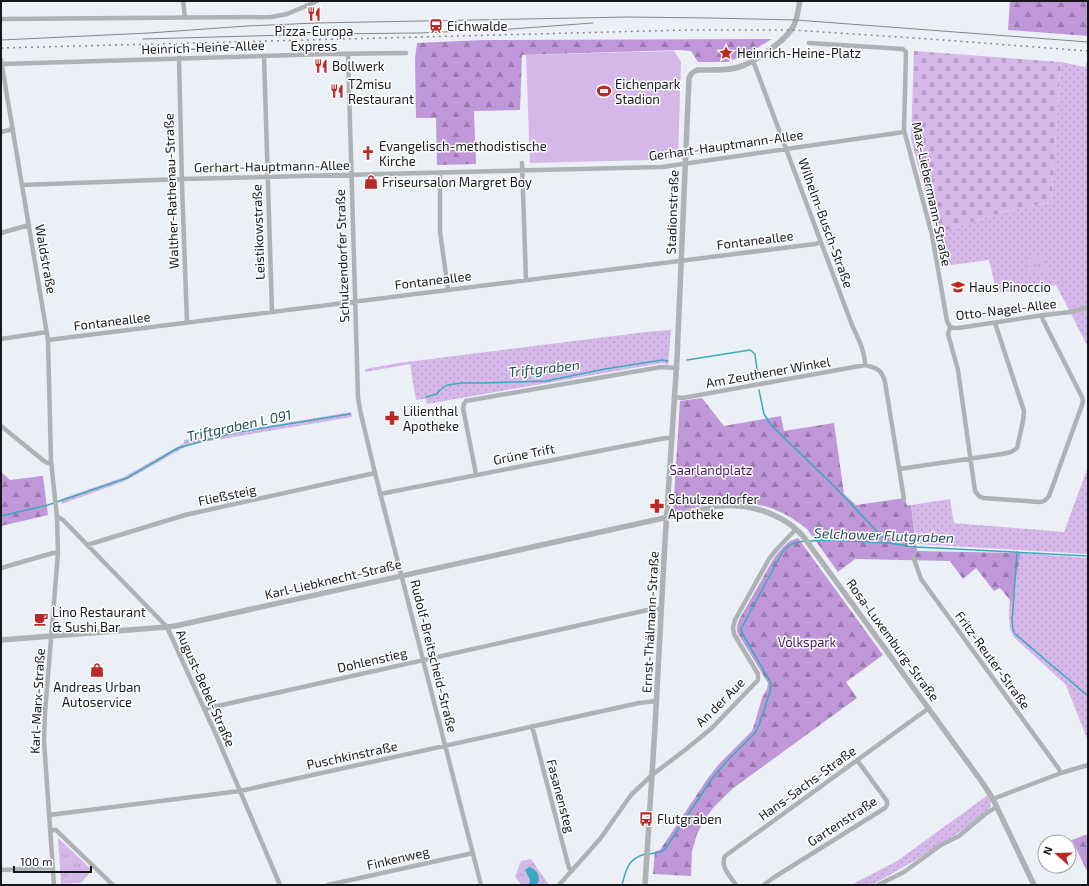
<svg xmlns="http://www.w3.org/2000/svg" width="1089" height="886" viewBox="0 0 1089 886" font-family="'Exo 2',sans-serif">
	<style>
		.grass { fill: url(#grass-dots) }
		.forest { fill: url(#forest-firs) }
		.cemetery { fill: url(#cemetery-stones) }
		.park { fill: url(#park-tufts) }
		.garden { fill: #d6b7ea }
		.water { fill: #39aabf }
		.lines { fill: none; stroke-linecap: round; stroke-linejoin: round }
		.stream { stroke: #39aabf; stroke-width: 1.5 }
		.minor { stroke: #afb2b4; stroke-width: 4.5 }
		.tertiary { stroke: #afb2b4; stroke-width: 5.5 }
		.tram { stroke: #85878c; stroke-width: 1 }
		.rail { stroke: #85878c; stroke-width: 1.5; stroke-dasharray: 2 4; stroke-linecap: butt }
		.labels { text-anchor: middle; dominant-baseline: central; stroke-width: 3; stroke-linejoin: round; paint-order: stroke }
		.poi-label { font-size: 13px; fill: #16171a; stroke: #fff; text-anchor: start }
		.street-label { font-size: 13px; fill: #16171a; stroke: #fff }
		.park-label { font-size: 13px; fill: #4a1463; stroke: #fff }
		.water-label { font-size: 14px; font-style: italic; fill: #1f4e57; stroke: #fff }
	</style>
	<defs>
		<pattern id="grass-dots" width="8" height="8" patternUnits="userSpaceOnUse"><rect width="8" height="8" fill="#d6b7ea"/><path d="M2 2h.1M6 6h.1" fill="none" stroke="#b79dc8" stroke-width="1.8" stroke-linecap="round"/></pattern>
		<pattern id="forest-firs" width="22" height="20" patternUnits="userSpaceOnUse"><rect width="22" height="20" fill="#c097d9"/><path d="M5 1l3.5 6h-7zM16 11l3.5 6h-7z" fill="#9b7aaf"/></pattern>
		<pattern id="cemetery-stones" width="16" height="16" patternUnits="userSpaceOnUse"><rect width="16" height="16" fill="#d6b7ea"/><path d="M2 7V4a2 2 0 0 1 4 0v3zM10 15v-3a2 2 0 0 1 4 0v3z" fill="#b79dc8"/></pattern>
		<pattern id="park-tufts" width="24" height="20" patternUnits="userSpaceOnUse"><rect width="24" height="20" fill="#d6b7ea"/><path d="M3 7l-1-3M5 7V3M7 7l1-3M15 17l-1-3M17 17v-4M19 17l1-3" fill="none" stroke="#b79dc8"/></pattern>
	</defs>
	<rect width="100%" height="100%" fill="#ebeff6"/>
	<path class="grass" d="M1087,61h1v286l-32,-62 -59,8 -8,-33 -46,6 -7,-33 71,-22 44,-9 10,-140 24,5z
		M671,330l-3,35 -6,-2 -235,41 -1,-5 -10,1 -6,-36 -45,8v-3l34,-6 247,-31z
		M351,412l1,5 -160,27 -7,3 -60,34 -63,23 -1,-5 63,-22 60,-34v-3z
		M1088,467v87l-171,-10 -6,-39 39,-6 4,24 110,9z
		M1021,553l67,5v183l-22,-56 -48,-44 -5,-5 -3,-7 -1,-13z
		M988,795l3,6 -1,7 -27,22 -24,15 -25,16 -42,24h-21l46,-24z"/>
	<path class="forest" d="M1010,1h78v35l-80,-6z
		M772,39l-25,15 -19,8h-30l-7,-11 -12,-1 -157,5 -2,55 -46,1 2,53 -39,1 -1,-47h-20l-1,-59 2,-16 66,-3z
		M702,398l22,28 57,-10 3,15 50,-8 10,71 12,11 49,-7 2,8 4,-1 6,46 104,2 -12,63 1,-16 -10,-12 -6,3 -18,-23 -13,11 -13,-18 -95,-2 -17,13 -31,-43c-9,-7 -19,-14 -29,-18 -15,-8 -44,-10 -60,-8 -15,2 -30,7 -45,10l7,-112z
		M1,472l9,8 33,-4 5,39 -47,11z
		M798,538l85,117 -37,27 11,16 -125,91 -19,19 -9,12 -7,14 -5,17 -1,25 -38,-2 2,-23 5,-1 48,-72 11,-14 33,-33 3,-9 7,-24 5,-9 1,-6 -31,-51v-6l2,-6 35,-62 9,-11 7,-6z
		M1088,834v39l-16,-33z"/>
	<path class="cemetery" d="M914,51l147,11 -10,140 -44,9 -71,22 -25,-94z"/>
	<path class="park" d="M1042,256l6,14 -19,3 -3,-14z
		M58,838l34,32 -11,13 -20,1z
		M531,859l18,26h-27l-7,-8 6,-16z"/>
	<path class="garden" d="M674,51l7,11 -3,96 -27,2 -120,3h-1l-4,-108z"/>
	<path class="water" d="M529,867c8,2 13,10 8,18h-8l1,-5 -5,-10z"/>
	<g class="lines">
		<path class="stream" d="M687,360l63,-10 5,4 3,24
			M759,390l5,24 7,11 64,62 53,56
			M426,397l11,-3 3,-4 7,-5 14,-2h21l64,-2 59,-12 57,-9 6,1
			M1,516l47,-11 79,-27 51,-30 55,-15 117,-19
			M810,541l16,-1 62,3 28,4 172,9
			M1017,552l-5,69 1,9 2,4 73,62
			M649,854l12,-2 4,-3 46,-69 15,-18 29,-29 4,-8 11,-33 1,-9 -29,-50 -1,-4 42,-78 8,-7 13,-3
			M622,885c4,-16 6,-26 23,-31"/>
		<path class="minor" d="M183,1l2,16
			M1,19l270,-2 16,-3 26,-11 4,-2
			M809,43l94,6 3,3 -2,78 28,105 15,86 3,6 -2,7 10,36 17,121 4,5 4,2 56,4c5,0 7,-2 10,-6l33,-91 1,-4 -1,-4 -39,-77 -1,-4
			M348,54l10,343 2,13 15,63 106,412
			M264,56l8,256
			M179,58l3,127 5,137
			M1,60l47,280 3,121 6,56 1,36 -13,159 -1,29 10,144
			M753,62l2,4 97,259c6,13 13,26 13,40
			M2,64l324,-10 80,-1
			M1,132l12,-3
			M522,163l4,117
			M440,173v59l8,57
			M22,185l160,-6 480,-12 242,-35
			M1,233l28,-8
			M950,327l4,1h4l86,-13 27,-3 17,-5
			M1,339l46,-7
			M48,340l767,-96 6,-2
			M675,397l7,1 12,-2 171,-31c12,3 17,5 20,17l19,117
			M1,426l43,35 4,2h3
			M899,469l103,-15 9,-2 6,-4 6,-27 1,-10 -29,-88
			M476,474l-13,-66 1,-4 2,-3 195,-34 16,1
			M380,494l275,-54 11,-2h6
			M57,517l3,1 3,2 104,107 50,110 63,148
			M87,545l98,-30 190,-42
			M913,556l8,23 138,190 2,4
			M1,568l52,-15h5
			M204,709l448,-100h10
			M532,726l37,142 3,3
			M993,799l68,-26 27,-8
			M49,815l191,-24 399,-88 18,-2
			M51,830h5l57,55
			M1,870l52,-2
			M328,885l145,-32
			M559,885l41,-46 31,-44 21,-20 33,-25 27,-22 46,-48v-6l-24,-40 -1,-7 2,-7 34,-61 8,-10 19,-20
			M736,885c-6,-9 -16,-18 -11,-29l204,-148
			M764,885l9,-7 112,-70 2,-3v-4l-30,-41
			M878,885l26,-13 37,-27 18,-9 25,-21 12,-8"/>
		<path class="tertiary" d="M1,640l166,-13 8,-1 525,-116c6,-1 12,-3 18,-4 28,-3 61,6 81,26 5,4 8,10 12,15l171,235 11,17 41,86
			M645,885l10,-158 10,-186 12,-182 12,-281 3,-5 5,-3c14,0 29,1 42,-3 16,-5 48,-27 55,-42 4,-8 4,-16 6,-24"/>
		<path class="tram" d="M143,39l181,-5 96,-1 91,-4 82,-6
			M1,40l148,-7 98,-7 69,-3 313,-6 82,1 85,2 292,22"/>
		<path class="rail" d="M1,48l686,-18h105l138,9 158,12"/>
	</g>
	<defs>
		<symbol id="restaurant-bare" viewBox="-9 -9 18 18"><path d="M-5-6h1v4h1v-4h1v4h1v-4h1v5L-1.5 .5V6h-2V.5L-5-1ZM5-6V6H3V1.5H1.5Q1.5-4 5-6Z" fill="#b92a27" stroke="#fff" stroke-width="2.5" paint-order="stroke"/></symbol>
		<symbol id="station-bare" viewBox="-9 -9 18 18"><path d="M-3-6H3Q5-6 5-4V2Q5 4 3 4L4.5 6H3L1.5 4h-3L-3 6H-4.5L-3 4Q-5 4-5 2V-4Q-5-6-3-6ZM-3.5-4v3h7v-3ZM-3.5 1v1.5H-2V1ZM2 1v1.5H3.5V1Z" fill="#b92a27" stroke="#fff" stroke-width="2.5" paint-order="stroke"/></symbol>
		<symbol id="sight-bare" viewBox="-9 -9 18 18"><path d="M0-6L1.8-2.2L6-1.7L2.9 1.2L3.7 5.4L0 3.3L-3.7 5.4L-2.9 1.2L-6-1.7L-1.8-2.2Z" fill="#b92a27" stroke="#fff" stroke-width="2.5" paint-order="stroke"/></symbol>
		<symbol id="stadium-bare" viewBox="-9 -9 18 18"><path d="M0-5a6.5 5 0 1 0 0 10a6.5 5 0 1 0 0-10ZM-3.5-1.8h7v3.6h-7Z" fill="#b92a27" stroke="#fff" stroke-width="2.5" paint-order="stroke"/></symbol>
		<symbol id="church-bare" viewBox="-9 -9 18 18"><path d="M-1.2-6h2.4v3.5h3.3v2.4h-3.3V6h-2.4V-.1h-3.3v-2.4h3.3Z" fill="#b92a27" stroke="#fff" stroke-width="2.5" paint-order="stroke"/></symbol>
		<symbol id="shop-bare" viewBox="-9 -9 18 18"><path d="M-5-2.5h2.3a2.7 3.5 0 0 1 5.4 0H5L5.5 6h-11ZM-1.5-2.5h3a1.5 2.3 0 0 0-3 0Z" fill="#b92a27" stroke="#fff" stroke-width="2.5" paint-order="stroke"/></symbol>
		<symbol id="school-bare" viewBox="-9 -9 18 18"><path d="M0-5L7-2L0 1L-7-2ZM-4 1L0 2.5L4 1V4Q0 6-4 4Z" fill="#b92a27" stroke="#fff" stroke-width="2.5" paint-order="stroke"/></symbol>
		<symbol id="pharmacy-bare" viewBox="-9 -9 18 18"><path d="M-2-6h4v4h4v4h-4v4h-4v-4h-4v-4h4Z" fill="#b92a27" stroke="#fff" stroke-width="2.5" paint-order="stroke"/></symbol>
		<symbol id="cafe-bare" viewBox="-9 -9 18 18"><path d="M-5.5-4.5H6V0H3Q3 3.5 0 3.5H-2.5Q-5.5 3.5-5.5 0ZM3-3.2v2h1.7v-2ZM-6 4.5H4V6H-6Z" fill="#b92a27" stroke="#fff" stroke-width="2.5" paint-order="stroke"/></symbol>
		<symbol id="bus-bare" viewBox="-9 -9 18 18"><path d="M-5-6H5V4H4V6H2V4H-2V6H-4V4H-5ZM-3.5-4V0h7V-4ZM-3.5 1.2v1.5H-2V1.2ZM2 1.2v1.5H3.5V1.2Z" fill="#b92a27" stroke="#fff" stroke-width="2.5" paint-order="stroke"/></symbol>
	</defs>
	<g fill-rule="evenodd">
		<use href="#restaurant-bare" x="304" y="4" width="20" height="20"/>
		<use href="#station-bare" x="426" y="16" width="20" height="20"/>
		<use href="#sight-bare" x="716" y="43" width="20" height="20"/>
		<use href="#restaurant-bare" x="311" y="56" width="20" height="20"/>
		<use href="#restaurant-bare" x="327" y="81" width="20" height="20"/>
		<use href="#stadium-bare" x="594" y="81" width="20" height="20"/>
		<use href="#church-bare" x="358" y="143" width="20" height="20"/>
		<use href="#shop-bare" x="361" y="172" width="20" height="20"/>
		<use href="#school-bare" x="948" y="277" width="20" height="20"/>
		<use href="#pharmacy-bare" x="382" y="408" width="20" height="20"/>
		<use href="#pharmacy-bare" x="647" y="496" width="20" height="20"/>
		<use href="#cafe-bare" x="31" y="609" width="20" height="20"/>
		<use href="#shop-bare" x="87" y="660" width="20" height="20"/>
		<use href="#bus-bare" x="636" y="809" width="20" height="20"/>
	</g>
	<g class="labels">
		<g class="poi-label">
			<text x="447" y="26">Eichwalde</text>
			<text x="314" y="31" text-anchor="middle">Pizza-Europa<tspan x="314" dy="15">Express</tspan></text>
			<text x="737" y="53">Heinrich-Heine-Platz</text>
			<text x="332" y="66">Bollwerk</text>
			<text x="348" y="84">T2misu<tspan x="348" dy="15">Restaurant</tspan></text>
			<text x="615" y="84">Eichenpark<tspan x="615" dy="15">Stadion</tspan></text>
			<text x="379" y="146">Evangelisch-methodistische<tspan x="379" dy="15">Kirche</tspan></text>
			<text x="382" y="182">Friseursalon Margret Boy</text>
			<text x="969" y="287">Haus Pinoccio</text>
			<text x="403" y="411">Lilienthal<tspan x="403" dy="15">Apotheke</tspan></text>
			<text x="668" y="499">Schulzendorfer<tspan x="668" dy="15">Apotheke</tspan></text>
			<text x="52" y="612">Lino Restaurant<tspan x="52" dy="15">&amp; Sushi Bar</tspan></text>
			<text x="97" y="687" text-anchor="middle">Andreas Urban<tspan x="97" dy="15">Autoservice</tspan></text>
			<text x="657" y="819">Flutgraben</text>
		</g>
		<g class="street-label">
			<text transform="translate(203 47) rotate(-2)">Heinrich-Heine-Allee</text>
			<text transform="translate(726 145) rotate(-8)">Gerhart-Hauptmann-Allee</text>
			<text transform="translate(272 166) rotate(-1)">Gerhart-Hauptmann-Allee</text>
			<text transform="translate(171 191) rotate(-92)">Walther-Rathenau-Straße</text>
			<text transform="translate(932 194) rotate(78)">Max-Liebermann-Straße</text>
			<text transform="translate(672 212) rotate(-88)">Stadionstraße</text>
			<text transform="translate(826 223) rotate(70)">Wilhelm-Busch-Straße</text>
			<text transform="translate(258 232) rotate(-92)">Leistikowstraße</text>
			<text transform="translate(755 240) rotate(-7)">Fontaneallee</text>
			<text transform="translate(342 256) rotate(-92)">Schulzendorfer Straße</text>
			<text transform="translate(46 259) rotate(80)">Waldstraße</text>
			<text transform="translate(433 280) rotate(-7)">Fontaneallee</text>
			<text transform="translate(1006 309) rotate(-7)">Otto-Nagel-Allee</text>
			<text transform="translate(112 321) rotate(-7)">Fontaneallee</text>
			<text transform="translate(768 372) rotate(-10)">Am Zeuthener Winkel</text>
			<text transform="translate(524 454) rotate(-11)">Grüne Trift</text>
			<text transform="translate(227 495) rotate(-12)">Fließsteig</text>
			<text transform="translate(333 579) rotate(-13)">Karl-Liebknecht-Straße</text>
			<text transform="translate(650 622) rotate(-87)">Ernst-Thälmann-Straße</text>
			<text transform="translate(893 640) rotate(54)">Rosa-Luxemburg-Straße</text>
			<text transform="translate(434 656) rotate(76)">Rudolf-Breitscheid-Straße</text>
			<text transform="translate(372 660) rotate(-13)">Dohlenstieg</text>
			<text transform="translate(993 660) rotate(54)">Fritz-Reuter-Straße</text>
			<text transform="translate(206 688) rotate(66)">August-Bebel-Straße</text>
			<text transform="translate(37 701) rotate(-87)">Karl-Marx-Straße</text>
			<text transform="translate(720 702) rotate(-45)">An der Aue</text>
			<text transform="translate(352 755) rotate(-12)">Puschkinstraße</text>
			<text transform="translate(807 783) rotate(-36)">Hans-Sachs-Straße</text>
			<text transform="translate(561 796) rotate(75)">Fasanensteg</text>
			<text transform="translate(842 821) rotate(-33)">Gartenstraße</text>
			<text transform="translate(398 858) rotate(-13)">Finkenweg</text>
		</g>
		<g class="park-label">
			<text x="711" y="470">Saarlandplatz</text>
			<text x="807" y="642">Volkspark</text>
		</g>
		<g class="water-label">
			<text transform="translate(544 368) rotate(-6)">Triftgraben</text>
			<text transform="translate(239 425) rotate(-12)">Triftgraben L 091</text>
			<text transform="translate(884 535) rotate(2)">Selchower Flutgraben</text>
		</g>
	</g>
	<rect width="1089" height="886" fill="none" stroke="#16171a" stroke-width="4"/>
	<g transform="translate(1057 854) rotate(290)"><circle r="19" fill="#ffffff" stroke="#a2a2a3"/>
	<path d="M0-3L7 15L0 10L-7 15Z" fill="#b92a27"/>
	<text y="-6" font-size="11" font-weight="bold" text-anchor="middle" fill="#16171a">N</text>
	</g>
	<path d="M14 866v6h77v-6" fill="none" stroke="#16171a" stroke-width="2"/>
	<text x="20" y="866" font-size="12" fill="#16171a" stroke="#ffffff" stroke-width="3" paint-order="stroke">100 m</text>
</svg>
